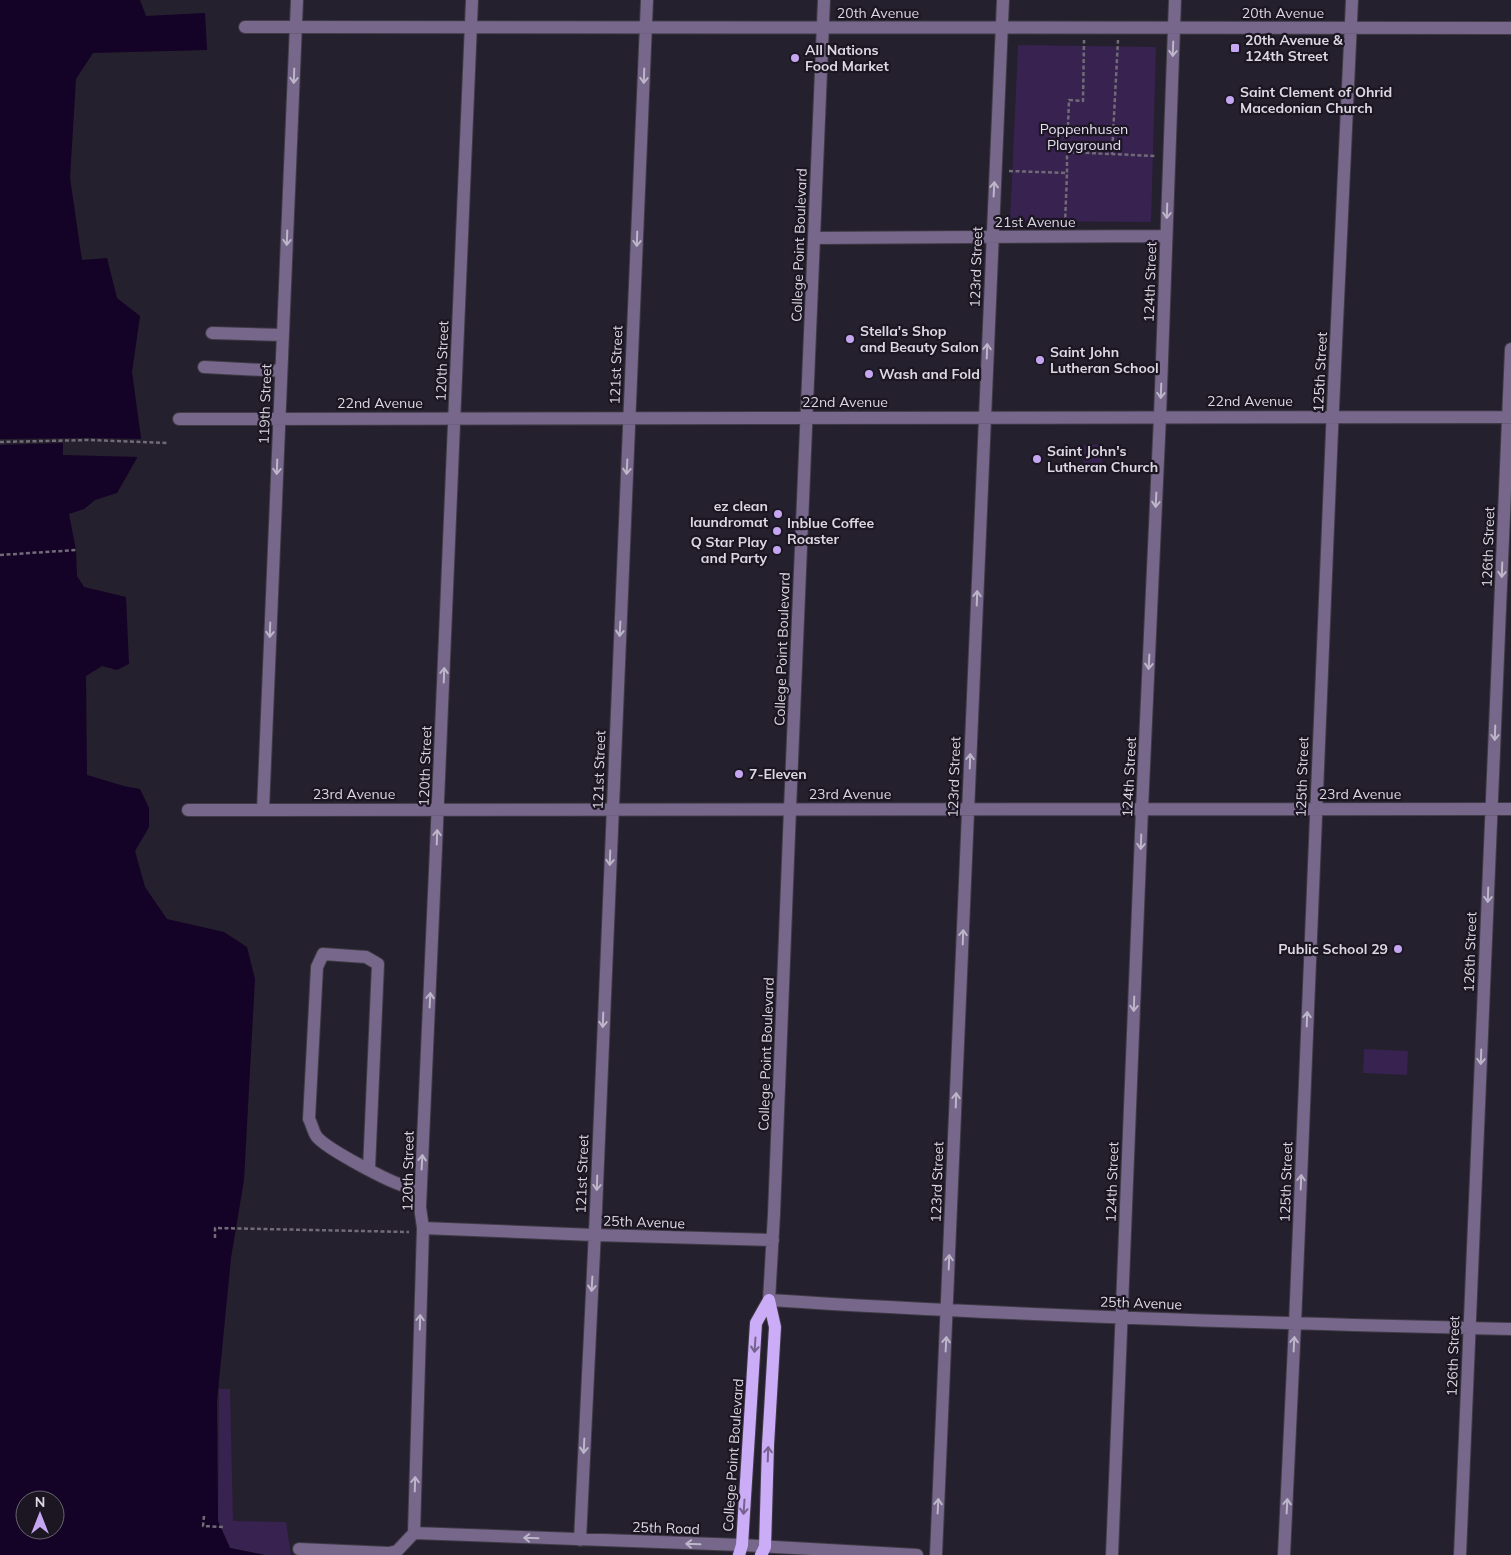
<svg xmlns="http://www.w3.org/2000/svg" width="1511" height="1555" viewBox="0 0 1511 1555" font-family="Mulish,sans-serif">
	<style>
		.green { fill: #372250 }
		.water { fill: #150227; fill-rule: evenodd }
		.pier { fill: #25202d }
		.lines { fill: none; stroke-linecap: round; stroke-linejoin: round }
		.minor-casing { stroke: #3f3a46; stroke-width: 14 }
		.major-casing { stroke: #3f3a46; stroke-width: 14 }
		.path { stroke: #706b77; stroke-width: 2.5; stroke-dasharray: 4 2.5; stroke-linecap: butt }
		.minor { stroke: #76678b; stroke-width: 12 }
		.major { stroke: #cbacf6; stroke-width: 12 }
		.oneway { stroke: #bdb6c8 }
		.oneway2 { stroke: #74618c }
		.poi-dot { fill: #c5a6f0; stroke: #1c1623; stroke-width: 2 }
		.labels { text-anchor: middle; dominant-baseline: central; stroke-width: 4.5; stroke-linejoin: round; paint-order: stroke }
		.street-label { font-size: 14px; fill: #dcd8e2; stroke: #1c1623 }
		.poi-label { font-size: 14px; font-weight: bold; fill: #dcd8e2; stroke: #1c1623; text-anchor: start }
		.park-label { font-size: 14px; fill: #e8dff5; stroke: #1c1623 }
	</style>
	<rect width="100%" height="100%" fill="#25202d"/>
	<path class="green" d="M1018,45l138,2 -5,175 -141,-1z
		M1102,444v26h-18v-25z
		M1364,1049l44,2 -1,24 -44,-2z
		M219,1389h11l3,132 53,1 5,33h-26l-35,-7 -12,-27z"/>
	<path class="water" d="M0,0h140l6,16 59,-3 2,37 -114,3 -17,26 -6,99 12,82 25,-2 10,40 23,18 -8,56 9,66 -4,20 -20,35 -22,7 -11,9 -15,5 7,36 1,26 7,11 42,10 3,67 -12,6 -15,-4 -16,10 1,99 37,11 16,3 9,19v19l-14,24 10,36 22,32 57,13 23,15 8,32 -11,201 -13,78 -14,143 1,120 12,27 35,7h-265zM25,1500h30v30h-30z"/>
	<path class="pier" d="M91,438l53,1 -4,18 -77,-2v-12l-63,2v-6z"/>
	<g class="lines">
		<defs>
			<path id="minor" d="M824,0l-34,809 -16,405 -5,86c247,16 495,23 742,29
				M245,27l1266,1
				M814,238l352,-2
				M212,333l71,2
				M204,367l77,4
				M179,419l1332,-2
				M188,810l1323,-1
				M263,810l34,-810
				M369,1169l9,-205 -12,-7 -43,-3 -6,13 -8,152c3,5 4,13 8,18 10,12 72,45 88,49 5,1 11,1 16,1
				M423,1228l171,7 179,5
				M414,1533l9,-305 -3,-21 16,-359 36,-848
				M414,1533l328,12 175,10
				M580,1540l16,-330 51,-1210
				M299,1549l90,4 8,-2 17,-18
				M936,1555l67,-1555
				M1112,1555l30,-746 18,-393 15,-416
				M1284,1555l11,-231 37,-894 20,-430
				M1460,1555l51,-1206"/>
			<path id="major" d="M739,1555l3,-10 14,-222 13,-23
				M761,1555l4,-8 3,-102 7,-118 -6,-27"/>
		</defs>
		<use href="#minor" class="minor-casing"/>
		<use href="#major" class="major-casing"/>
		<path class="path" d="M1067,152l2,-52 14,1 1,-61
			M1112,154l6,-114
			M1009,171l58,2v-21l88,4
			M1065,224l2,-51
			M0,442l88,-2 81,3
			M0,555l76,-5
			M215,1238v-10l194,4
			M204,1516l-1,10 21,1"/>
		<use href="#minor" class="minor"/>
		<use href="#major" class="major"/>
	</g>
	<defs><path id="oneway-shaft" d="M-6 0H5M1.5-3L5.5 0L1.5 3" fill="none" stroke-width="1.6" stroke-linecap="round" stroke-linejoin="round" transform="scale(1.25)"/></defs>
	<g class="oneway">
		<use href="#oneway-shaft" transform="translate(1173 49) rotate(92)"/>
		<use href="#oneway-shaft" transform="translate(294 76) rotate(92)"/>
		<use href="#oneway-shaft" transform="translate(644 76) rotate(92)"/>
		<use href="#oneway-shaft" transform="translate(994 189) rotate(-87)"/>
		<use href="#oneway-shaft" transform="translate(1167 211) rotate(92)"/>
		<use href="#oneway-shaft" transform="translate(287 238) rotate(92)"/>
		<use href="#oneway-shaft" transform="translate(637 239) rotate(92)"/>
		<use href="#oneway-shaft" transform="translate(987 351) rotate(-88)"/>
		<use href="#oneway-shaft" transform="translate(1161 391) rotate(92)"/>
		<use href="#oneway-shaft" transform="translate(277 467) rotate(92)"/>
		<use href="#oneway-shaft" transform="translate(627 467) rotate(93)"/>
		<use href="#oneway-shaft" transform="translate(1156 500) rotate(93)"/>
		<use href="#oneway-shaft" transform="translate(1502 570) rotate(92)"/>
		<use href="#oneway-shaft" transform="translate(977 598) rotate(-88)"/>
		<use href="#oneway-shaft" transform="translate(620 629) rotate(93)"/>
		<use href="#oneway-shaft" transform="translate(270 630) rotate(92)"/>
		<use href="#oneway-shaft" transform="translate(1149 662) rotate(93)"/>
		<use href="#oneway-shaft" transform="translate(444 675) rotate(-88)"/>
		<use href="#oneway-shaft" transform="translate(1495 733) rotate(92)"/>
		<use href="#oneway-shaft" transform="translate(970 761) rotate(-88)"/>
		<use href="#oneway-shaft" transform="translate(437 837) rotate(-88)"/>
		<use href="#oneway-shaft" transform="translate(1141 842) rotate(92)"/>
		<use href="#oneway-shaft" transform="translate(610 858) rotate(92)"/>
		<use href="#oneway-shaft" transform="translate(1488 895) rotate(92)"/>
		<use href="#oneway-shaft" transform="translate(963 937) rotate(-88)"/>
		<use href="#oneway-shaft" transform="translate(430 1000) rotate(-87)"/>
		<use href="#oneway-shaft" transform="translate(1134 1004) rotate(92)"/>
		<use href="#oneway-shaft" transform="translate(1307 1019) rotate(-88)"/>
		<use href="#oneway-shaft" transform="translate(603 1020) rotate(92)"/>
		<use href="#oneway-shaft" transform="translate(1481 1057) rotate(92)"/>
		<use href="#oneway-shaft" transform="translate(956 1100) rotate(-88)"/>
		<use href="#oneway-shaft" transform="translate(422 1162) rotate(-87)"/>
		<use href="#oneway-shaft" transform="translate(1301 1182) rotate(-88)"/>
		<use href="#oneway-shaft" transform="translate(597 1183) rotate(92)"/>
		<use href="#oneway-shaft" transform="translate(949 1262) rotate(-88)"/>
		<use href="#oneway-shaft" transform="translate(592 1284) rotate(93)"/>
		<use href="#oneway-shaft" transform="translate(420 1322) rotate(-88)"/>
		<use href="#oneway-shaft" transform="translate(946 1344) rotate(-87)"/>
		<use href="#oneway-shaft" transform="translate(1294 1344) rotate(-87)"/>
		<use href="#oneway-shaft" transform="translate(584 1446) rotate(93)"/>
		<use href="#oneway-shaft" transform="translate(415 1484) rotate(-88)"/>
		<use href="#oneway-shaft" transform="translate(938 1506) rotate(-87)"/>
		<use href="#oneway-shaft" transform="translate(1287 1506) rotate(-87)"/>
		<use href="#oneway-shaft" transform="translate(531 1538) rotate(-178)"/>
		<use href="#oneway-shaft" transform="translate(693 1544) rotate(-178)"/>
	</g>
	<g class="oneway2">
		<use href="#oneway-shaft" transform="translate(755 1345) rotate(94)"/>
		<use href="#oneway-shaft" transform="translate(768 1454) rotate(-88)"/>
		<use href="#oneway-shaft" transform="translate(744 1507) rotate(94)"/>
	</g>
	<g class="poi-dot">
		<rect x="1230" y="43" width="10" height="10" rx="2.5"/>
		<circle cx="795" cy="58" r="5"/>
		<circle cx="1230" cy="100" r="5"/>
		<circle cx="850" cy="339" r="5"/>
		<circle cx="1040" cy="360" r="5"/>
		<circle cx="869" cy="374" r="5"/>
		<circle cx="1037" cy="459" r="5"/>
		<circle cx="778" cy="514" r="5"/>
		<circle cx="777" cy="531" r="5"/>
		<circle cx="777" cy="550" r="5"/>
		<circle cx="739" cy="774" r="5"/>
		<circle cx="1398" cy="949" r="5"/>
	</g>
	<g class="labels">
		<g class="street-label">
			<text x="878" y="13">20th Avenue</text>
			<text x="1283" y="13">20th Avenue</text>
			<text x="1035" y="222">21st Avenue</text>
			<text transform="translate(799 245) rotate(-88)">College Point Boulevard</text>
			<text transform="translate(976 267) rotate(-88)">123rd Street</text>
			<text transform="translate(1150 282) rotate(-88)">124th Street</text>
			<text transform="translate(442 361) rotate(-88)">120th Street</text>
			<text transform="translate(616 365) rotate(-88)">121st Street</text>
			<text transform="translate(1320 372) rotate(-87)">125th Street</text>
			<text x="1250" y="401">22nd Avenue</text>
			<text x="845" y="402">22nd Avenue</text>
			<text x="380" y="403">22nd Avenue</text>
			<text transform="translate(265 404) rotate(-88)">119th Street</text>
			<text transform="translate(1488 547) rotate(-88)">126th Street</text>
			<text transform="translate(782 649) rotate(-88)">College Point Boulevard</text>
			<text transform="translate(425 766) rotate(-88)">120th Street</text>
			<text transform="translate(599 770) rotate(-88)">121st Street</text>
			<text transform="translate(954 777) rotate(-88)">123rd Street</text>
			<text transform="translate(1129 777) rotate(-87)">124th Street</text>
			<text transform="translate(1302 777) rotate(-88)">125th Street</text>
			<text x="354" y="794">23rd Avenue</text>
			<text x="850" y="794">23rd Avenue</text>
			<text x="1360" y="794">23rd Avenue</text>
			<text transform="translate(1470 952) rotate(-88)">126th Street</text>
			<text transform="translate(766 1054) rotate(-88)">College Point Boulevard</text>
			<text transform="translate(408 1171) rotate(-89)">120th Street</text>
			<text transform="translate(582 1174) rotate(-88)">121st Street</text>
			<text transform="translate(937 1182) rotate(-88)">123rd Street</text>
			<text transform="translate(1112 1182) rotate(-88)">124th Street</text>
			<text transform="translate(1286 1182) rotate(-88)">125th Street</text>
			<text transform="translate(644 1222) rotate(2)">25th Avenue</text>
			<text transform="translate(1141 1303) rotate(2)">25th Avenue</text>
			<text transform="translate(1453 1356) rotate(-88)">126th Street</text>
			<text transform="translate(733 1455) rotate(-86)">College Point Boulevard</text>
			<text transform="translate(666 1528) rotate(2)">25th Road</text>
		</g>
		<g class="poi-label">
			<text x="1245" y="40">20th Avenue &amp;<tspan x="1245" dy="16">124th Street</tspan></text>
			<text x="805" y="50">All Nations<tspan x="805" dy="16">Food Market</tspan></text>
			<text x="1240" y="92">Saint Clement of Ohrid<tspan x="1240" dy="16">Macedonian Church</tspan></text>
			<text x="860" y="331">Stella's Shop<tspan x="860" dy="16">and Beauty Salon</tspan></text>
			<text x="1050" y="352">Saint John<tspan x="1050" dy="16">Lutheran School</tspan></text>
			<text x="879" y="374">Wash and Fold</text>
			<text x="1047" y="451">Saint John's<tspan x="1047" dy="16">Lutheran Church</tspan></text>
			<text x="768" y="506" text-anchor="end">ez clean<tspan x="768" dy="16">laundromat</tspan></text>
			<text x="787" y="523">Inblue Coffee<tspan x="787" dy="16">Roaster</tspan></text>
			<text x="767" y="542" text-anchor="end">Q Star Play<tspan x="767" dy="16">and Party</tspan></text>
			<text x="749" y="774">7-Eleven</text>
			<text x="1388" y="949" text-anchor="end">Public School 29</text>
		</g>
		<g class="park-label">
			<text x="1084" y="129">Poppenhusen<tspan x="1084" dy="16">Playground</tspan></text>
		</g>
	</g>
	<g transform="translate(40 1515)"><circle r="24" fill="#1c1623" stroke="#69646f"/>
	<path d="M0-4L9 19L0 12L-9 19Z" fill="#c5a6f0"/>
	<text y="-8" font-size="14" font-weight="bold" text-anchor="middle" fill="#dcd8e2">N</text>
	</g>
</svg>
